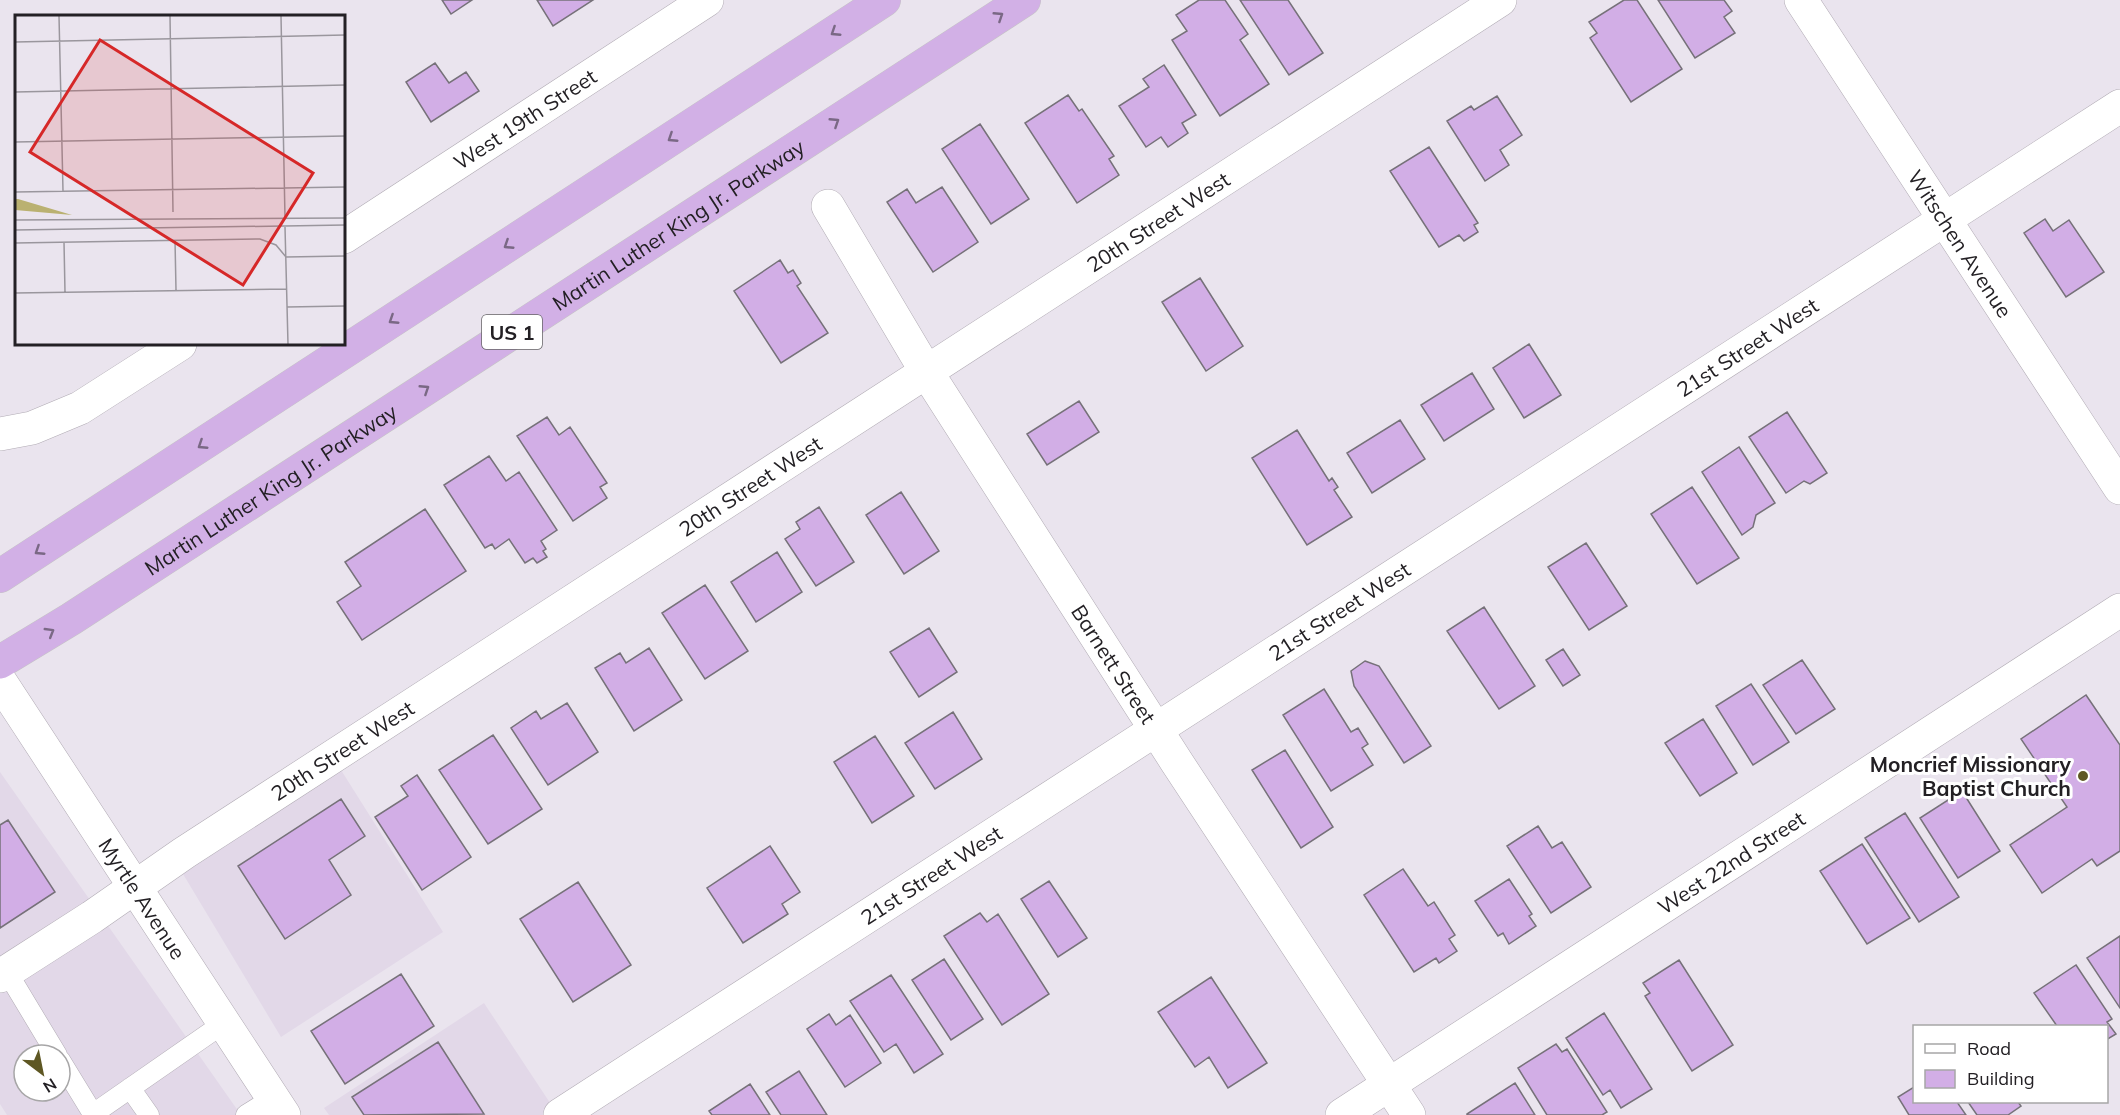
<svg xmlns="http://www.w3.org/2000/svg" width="2120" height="1115" viewBox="0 0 2120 1115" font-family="Mulish,sans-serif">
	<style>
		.built { fill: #e2d8e8; fill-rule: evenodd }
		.building { fill: #d2aee6; stroke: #767179; stroke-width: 1.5 }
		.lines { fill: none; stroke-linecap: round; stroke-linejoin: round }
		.service-casing { stroke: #b1abb4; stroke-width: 21 }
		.minor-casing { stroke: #b1abb4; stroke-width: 34 }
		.secondary-casing { stroke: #b1abb4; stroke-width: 34 }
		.trunk-casing { stroke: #c6c5c6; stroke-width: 34 }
		.service { stroke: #fff; stroke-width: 20 }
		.minor { stroke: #fff; stroke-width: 33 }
		.secondary { stroke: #fff; stroke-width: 33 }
		.trunk { stroke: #d2b0e6; stroke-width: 33 }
		.oneway { stroke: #7a6885 }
		.poi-dot { fill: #5e5723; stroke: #fff; stroke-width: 2 }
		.labels { text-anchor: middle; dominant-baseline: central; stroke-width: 6; stroke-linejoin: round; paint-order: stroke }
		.shield { fill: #fff; stroke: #656366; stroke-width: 1.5 }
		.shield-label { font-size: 20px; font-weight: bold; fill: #232024 }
		.street-label { font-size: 21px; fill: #232024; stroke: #fff }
		.poi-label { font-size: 21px; font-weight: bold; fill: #232024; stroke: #fff; text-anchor: end }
		.inset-road { fill: none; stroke: #9a969d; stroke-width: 1.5 }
		.view { fill: #d62828; fill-opacity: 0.15; stroke: #d62828; stroke-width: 3 }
		.inset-edge { fill: none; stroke: #232024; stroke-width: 3 }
	</style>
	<rect width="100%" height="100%" fill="#eae4ee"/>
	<path class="built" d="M341,770l102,162 -162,105 -98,-163z
		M0,772l241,343h-234l-7,-11zM24,1055h36v36h-36z
		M484,1003l74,112h-229l-5,-7z"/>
	<path class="building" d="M442,0h30l-21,14z
		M537,0h56l-40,26z
		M1199,0h26l23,34 -8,6 29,44 -49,32 -48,-76 15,-9 -11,-16z
		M1240,0h48l35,53 -34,22z
		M1624,0h13l45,69 -51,33 -41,-64 7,-5 -8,-11z
		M1658,0h66l8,11 -8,6 11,16 -40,25z
		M435,63l14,20 17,-11 13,19 -48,31 -25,-40z
		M1164,65l32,50 -14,8 6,10 -20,14 -7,-10 -15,10 -27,-41 30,-19 -6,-8z
		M1068,95l11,16 3,-2 32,47 -5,3 10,16 -42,28 -52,-80z
		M1497,96l25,39 -22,15 9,15 -24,16 -38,-60 24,-15 3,4z
		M980,124l49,75 -38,25 -49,-75z
		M1429,147l49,76 -4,2 4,7 -14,9 -5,-6 -20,12 -49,-76z
		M942,187l36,55 -45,30 -46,-70 20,-13 9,14z
		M2045,219l8,12 16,-11 35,52 -38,25 -42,-64z
		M780,260l8,13 5,-3 8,13 -4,3 31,47 -47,30 -47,-72z
		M1200,278l43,68 -37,25 -44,-69z
		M1529,344l32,51 -37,23 -31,-50z
		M1472,373l22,36 -50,32 -23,-36z
		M1079,401l20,31 -52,33 -20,-31z
		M1787,412l40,61 -17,11 -6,-3 -18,12 -37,-56z
		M547,417l12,18 11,-8 37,56 -7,4 7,11 -34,23 -56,-85z
		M1400,420l25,39 -53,34 -25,-40z
		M1297,430l32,51 3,-3 6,9 -4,3 18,27 -45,28 -55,-87z
		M1739,447l36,56 -19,12 -3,12 -11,8 -40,-63z
		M489,456l17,25 13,-9 38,58 -16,11 5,8 -3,2 4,6 -10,6 -4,-5 -8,5 -16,-24 -14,10 -3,-5 -7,4 -41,-63z
		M1692,487l47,71 -42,26 -46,-70z
		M901,492l38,59 -35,23 -38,-59z
		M819,507l35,55 -38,24 -31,-47 15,-10 -4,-7z
		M425,509l41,62 -104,69 -25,-38 24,-16 -16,-24z
		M1586,543l41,63 -38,24 -41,-63z
		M777,552l25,40 -46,30 -25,-40z
		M705,585l43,66 -43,28 -43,-66z
		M1484,607l51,79 -36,23 -52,-78z
		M929,628l28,44 -38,25 -29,-45z
		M649,648l33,52 -48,31 -39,-63 25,-15 6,10z
		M1563,649l17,26 -17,11 -17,-26z
		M1802,660l33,49 -39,25 -33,-49z
		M1365,661l14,5 52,80 -27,17 -50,-77 -3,-15z
		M1751,684l38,58 -36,23 -37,-59z
		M1324,689l27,43 7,-4 10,16 -6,4 11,17 -42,26 -48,-76z
		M2086,695l34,50v106l-23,15 -5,-7 -50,34 -32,-48 57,-38 -46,-68z
		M567,703l31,49 -50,33 -37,-57 25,-17 5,8z
		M953,712l29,47 -47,30 -30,-46z
		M1703,719l34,54 -37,23 -35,-53z
		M493,735l49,74 -54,35 -49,-74z
		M875,736l39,60 -42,27 -38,-61z
		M1285,750l48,77 -32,21 -49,-78z
		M417,775l54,82 -49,33 -47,-73 33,-21 -7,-10z
		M1962,791l38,60 -42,27 -38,-60z
		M341,799l24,37 -36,24 22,35 -66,44 -47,-73z
		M1905,813l54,84 -40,25 -54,-84z
		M8,820l47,72 -55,36v-103z
		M1538,826l14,22 10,-6 29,45 -40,26 -44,-67z
		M1862,844l48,74 -43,26 -47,-73z
		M770,846l30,46 -18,12 6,10 -45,29 -36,-55z
		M1403,869l25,37 6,-4 21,33 -6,4 8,12 -18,12 -3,-5 -22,14 -50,-77z
		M1509,879l23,35 -3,2 7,10 -27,18 -6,-11 -5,3 -23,-35z
		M1049,881l38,57 -29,19 -37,-58z
		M578,882l53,83 -58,37 -53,-83z
		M980,913l7,9 11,-8 51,80 -47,31 -58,-89z
		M2120,936v72l-33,-50z
		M944,959l39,60 -32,21 -39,-60z
		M1679,960l54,85 -41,26 -47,-75 5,-3 -7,-10z
		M2076,965l36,54 -5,3 9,12 -10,6v-14h-49l-23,-33z
		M401,974l33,52 -89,58 -34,-53z
		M891,975l52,79 -29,19 -18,-29 -12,8 -34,-51z
		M1211,977l56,86 -39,25 -19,-31 -14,10 -37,-55z
		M1604,1013l48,76 -31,19 -11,-18 -7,5 -37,-57z
		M829,1014l7,11 14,-10 31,48 -36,24 -38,-58z
		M438,1042l46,72 -120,1 -12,-18z
		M1556,1044l6,8 5,-3 40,63 -5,3h-55l-29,-47z
		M799,1071l28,44h-46l-15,-23z
		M1515,1083l20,32h-68v-1z
		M750,1084l20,31h-58l-3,-4z
		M1914,1087v15h43l9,13h-57l-11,-18z
		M1968,1102h50l3,4 -13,9h-31z"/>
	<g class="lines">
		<defs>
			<path id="service" d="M7,972l50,83
				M60,1060l33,54 131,-91
				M130,1088l19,27
				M246,1115l27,-17"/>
			<g id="minor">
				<path id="s1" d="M1801,0l319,488"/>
				<path id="s2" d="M828,206l98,165 250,390 233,354"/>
				<path id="s3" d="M344,237l363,-237"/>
				<path d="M0,434l32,-6 48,-20 100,-64"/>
				<path id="s4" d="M0,976l92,-59 92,-64 1316,-853"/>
				<path id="s5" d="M560,1115l1560,-1009"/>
				<path id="s6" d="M1342,1115l778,-505"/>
			</g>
			<g id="secondary">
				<path id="s7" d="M0,681l284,434"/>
			</g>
			<g id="trunk">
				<path d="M0,576l884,-576"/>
				<path id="s8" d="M0,662l71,-43 953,-619"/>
			</g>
		</defs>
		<use href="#service" class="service-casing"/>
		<use href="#minor" class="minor-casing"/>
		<use href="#secondary" class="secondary-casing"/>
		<use href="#trunk" class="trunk-casing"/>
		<use href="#service" class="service"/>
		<use href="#minor" class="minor"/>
		<use href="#secondary" class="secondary"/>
		<use href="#trunk" class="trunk"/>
	</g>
	<defs><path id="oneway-chevron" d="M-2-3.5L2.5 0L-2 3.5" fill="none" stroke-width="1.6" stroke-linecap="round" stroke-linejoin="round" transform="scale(1.5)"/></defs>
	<g class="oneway">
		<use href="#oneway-chevron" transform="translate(999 16) rotate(-33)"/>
		<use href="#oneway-chevron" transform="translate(835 32) rotate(147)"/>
		<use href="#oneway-chevron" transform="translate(835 122) rotate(-33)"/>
		<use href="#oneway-chevron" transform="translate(672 138) rotate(147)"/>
		<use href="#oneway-chevron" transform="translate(508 245) rotate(147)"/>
		<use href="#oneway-chevron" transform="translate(393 320) rotate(147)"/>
		<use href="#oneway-chevron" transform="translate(425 389) rotate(-33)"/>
		<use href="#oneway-chevron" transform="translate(202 445) rotate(147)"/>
		<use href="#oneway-chevron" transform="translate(39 551) rotate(147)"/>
		<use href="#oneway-chevron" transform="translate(50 632) rotate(-31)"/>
	</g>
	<circle class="poi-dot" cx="2083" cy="776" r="6"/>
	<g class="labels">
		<rect class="shield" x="482" y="315" width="60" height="34" rx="4.5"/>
		<g class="shield-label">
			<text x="512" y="332">US 1</text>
		</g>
		<g class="street-label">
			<text stroke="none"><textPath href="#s3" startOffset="216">West 19th Street</textPath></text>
			<text stroke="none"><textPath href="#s4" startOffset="1382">20th Street West</textPath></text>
			<text stroke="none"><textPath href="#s8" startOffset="807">Martin Luther King Jr. Parkway</textPath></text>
			<text stroke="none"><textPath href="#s1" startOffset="291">Witschen Avenue</textPath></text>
			<text stroke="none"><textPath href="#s5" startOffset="1414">21st Street West</textPath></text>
			<text stroke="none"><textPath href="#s4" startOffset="896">20th Street West</textPath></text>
			<text stroke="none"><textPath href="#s8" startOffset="321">Martin Luther King Jr. Parkway</textPath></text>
			<text stroke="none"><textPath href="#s5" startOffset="928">21st Street West</textPath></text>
			<text stroke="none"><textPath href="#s2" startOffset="540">Barnett Street</textPath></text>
			<text stroke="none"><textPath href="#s4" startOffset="410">20th Street West</textPath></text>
			<text stroke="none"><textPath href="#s6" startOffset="464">West 22nd Street</textPath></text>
			<text stroke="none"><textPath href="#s5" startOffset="442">21st Street West</textPath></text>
			<text stroke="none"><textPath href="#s7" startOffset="260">Myrtle Avenue</textPath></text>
		</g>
		<g class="poi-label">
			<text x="2071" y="764">Moncrief Missionary<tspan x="2071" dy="24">Baptist Church</tspan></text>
		</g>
	</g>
	<g transform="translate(15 15)">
		<rect width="330" height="330" fill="#eae4ee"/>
		<path d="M0,184h3l54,16 -57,-5z" fill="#bab171"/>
		<path class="inset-road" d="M44,1l4,175M155,1l3,196M266,1l4,202M0,27l330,-7M0,77l330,-7M0,127l330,-6M0,177l330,-5M0,205l330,-2M270,212l3,117M0,215l330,-5M160,225l1,50M49,227l1,50M0,228l245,-4 16,6 10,12 59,-1M0,278l272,-4M272,292l58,-1"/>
		<path class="view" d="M85,25l213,133 -70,112 -213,-133z"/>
		<rect width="330" height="330" class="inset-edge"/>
	</g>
	<rect x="1913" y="1025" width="195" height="78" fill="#ffffff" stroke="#a7a6a7" stroke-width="1.5"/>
	<rect x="1925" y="1044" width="30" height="9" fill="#ffffff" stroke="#a7a6a7" stroke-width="1.5"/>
	<text x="1967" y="1055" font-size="18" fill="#232024">Road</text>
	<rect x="1925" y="1070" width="30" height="18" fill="#d2aee6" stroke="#a7a6a7" stroke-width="1.5"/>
	<text x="1967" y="1085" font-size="18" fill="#232024">Building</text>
	<g transform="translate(42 1073) rotate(148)"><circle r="28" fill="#ffffff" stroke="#a7a6a7" stroke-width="1.5"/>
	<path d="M0-4.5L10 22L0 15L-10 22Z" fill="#5e5723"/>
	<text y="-9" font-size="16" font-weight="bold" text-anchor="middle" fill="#232024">N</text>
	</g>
</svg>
